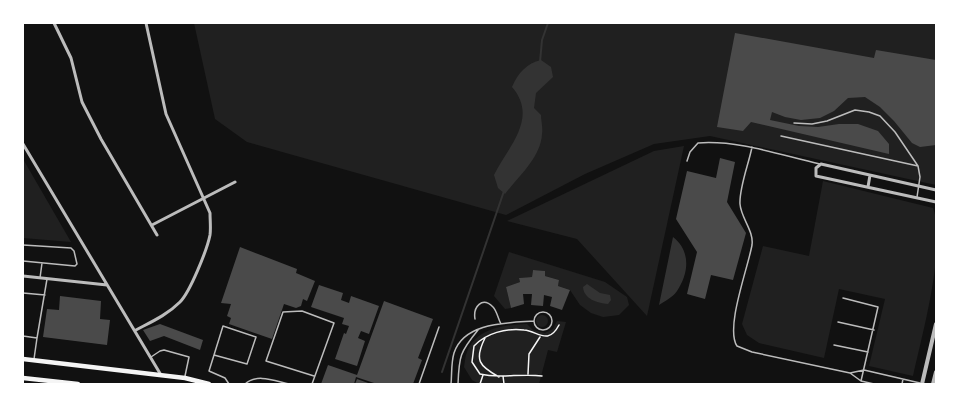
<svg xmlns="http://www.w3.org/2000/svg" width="959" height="407" viewBox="0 0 959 407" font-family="'PT Sans Narrow',sans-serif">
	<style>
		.green { fill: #202020 }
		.water { fill: #333 }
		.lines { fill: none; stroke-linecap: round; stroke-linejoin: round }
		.stream { stroke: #333; stroke-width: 2 }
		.building { fill: #4a4a4a }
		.path { stroke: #f5f5f5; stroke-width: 1.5 }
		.service { stroke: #bcbcbc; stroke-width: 1.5 }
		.minor { stroke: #bcbcbc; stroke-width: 3 }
		.tertiary { stroke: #bcbcbc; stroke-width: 4 }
		.secondary { stroke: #f5f5f5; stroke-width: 4.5 }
	</style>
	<rect width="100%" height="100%" fill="#111"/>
	<path class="green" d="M194,23h742v162l-226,-49 -56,8 -69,30 -79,41 -259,-73 -32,-23z
		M684,146l-37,170 -70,-77 -70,-18 147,-70z
		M23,159l48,83 -48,-4z
		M823,181l110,27c14,37 -11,127 -20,168l-44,-10 16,-67 -46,-10 -15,69 -65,-15 -12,-8 -5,-11 21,-78 46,10z
		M509,252l96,30 22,15 2,8 -10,10 -16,2 -12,-4 -11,-8 -10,-15 -12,-4 1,-6 -14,-4 -1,-5 -11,-1 -1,7 -13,1 1,4 -14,5 5,21 -6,1 -11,-13z
		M536 321a6 6 0 1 1 12 0a6 6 0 1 1-12 0Z
		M557,321l9,1 -9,30 -9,-2 -9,34h-60l-7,-4 -8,-13c1,-5 1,-11 3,-15 9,-24 38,-27 60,-28l6,6 12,3 8,-4z"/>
	<path class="water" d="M541,60l10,7 2,10 -17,16 -2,15 7,7c0,6 2,12 1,19 -1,23 -24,43 -37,60l-7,-6 -4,-13c14,-28 45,-57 18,-88 6,-14 15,-24 29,-27z
		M673,237c18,14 16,36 4,54 -4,6 -12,10 -18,14z
		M587,284l13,9 10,2 1,5 -3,4c-11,-1 -24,-5 -25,-17z"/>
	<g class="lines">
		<path class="stream" d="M540,62l2,-22 6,-17
			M442,372l62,-181"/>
	</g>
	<path class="building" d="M735,33l139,25 2,-8 60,10v85l-16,2 -8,-4 -18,-22 -14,-14 -15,-10 -17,1 -14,13 -14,7 -19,2 -16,-3 -13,-5 -2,8 29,6 19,1 21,-3h19l20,7 11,13v10l-138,-32 -8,9 -26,-4z
		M720,158l15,4 -8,40 19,31 -13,47 -22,-5 -6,24 -18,-5 10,-42 -21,-33 11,-48 29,7z
		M240,247l57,22 -1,4 19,8 -8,20 -4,-2 -2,7 -5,2 -12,-4 -12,35 -43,-15 2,-6 -4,-2 4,-12 -10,-1z
		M533,270l12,1v5l14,4 -1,6 12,4 -8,20 -12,-4 2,-9 -8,-2 -1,11 -12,-1 1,-11h-9l1,10 -13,4 -5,-21 14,-5 -1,-4 13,-1z
		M319,285l24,8 -2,7 8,3 2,-7 28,10 -10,28 -8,-3 -3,7 7,3 -8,25 -22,-7 9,-26 2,1 3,-8 -7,-2 2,-6 -33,-11z
		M60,296l41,5 -1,18 10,1 -3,25 -64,-8 4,-28 12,1z
		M384,301l49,18 -15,39 4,2 -9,24h-36l-21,-7 -2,7h-33l7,-19 29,10z
		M160,324l43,16 -3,10 -36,-14 -14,5 -7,-11z
		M357,379l14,5h-16z"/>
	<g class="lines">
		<path class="path" d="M485,338c-11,22 -6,28 14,39
			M528,374l1,-20 11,-17
			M503,376l1,8
			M542,376c-21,-3 -42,3 -62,-2l-8,-12 2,-16c12,-13 32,-18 50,-16 14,1 24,16 35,-5
			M480,384l3,-9"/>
		<path class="service" d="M794,123l18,1 15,-3 28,-11 14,2 11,4 15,16 23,34 2,11 -3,20
			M781,136l137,30
			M752,147c-3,16 -13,41 -12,57 1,14 14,27 12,41 -4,23 -27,83 -15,101l15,6 98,21 14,-3 56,13
			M687,161l3,-9 8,-9c41,-3 82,12 122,21
			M23,245l48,3 3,3 3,13 -2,2 -52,-5
			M40,278l2,-15
			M23,293l22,2
			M843,298l35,9 -17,74
			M534 321a9 9 0 1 1 18 0a9 9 0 1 1-18 0Z
			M475,319c-2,-12 7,-23 18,-12 4,4 5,12 8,17
			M838,322l36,8
			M223,326l33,11 -9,27 -33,-9z
			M23,336l14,2 10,-59
			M834,345l34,7
			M214,355l-5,16 16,7 4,6
			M151,357l9,-6 4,-1 25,7 -4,19
			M34,359l3,-21
			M850,373l11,8 13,3
			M245,384c12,-11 30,-3 44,0
			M312,384l22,-61 -32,-12 -19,1 -17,49 48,15
			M419,384l20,-57
			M451,384c1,-10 0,-21 3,-31 10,-31 53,-30 80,-32
			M458,384c1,-28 2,-32 20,-54
			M902,384l1,-5"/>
		<path class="minor" d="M54,23l17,35 11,44 19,37 56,96
			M23,144l138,231
			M868,187l2,-12
			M936,190l-115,-26 -5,4v8l120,26
			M152,225l83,-43
			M23,276l84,9
			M136,330c15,-8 31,-15 44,-28 10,-10 27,-52 30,-67 1,-7 0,-15 0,-22l-44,-99 -20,-91"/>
		<path class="tertiary" d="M922,384l14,-60
			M933,384l3,-12"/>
		<path class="secondary" d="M23,359l162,19 24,6
			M23,378l55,6"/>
	</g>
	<rect width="959" height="407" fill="none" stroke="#ffffff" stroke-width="48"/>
</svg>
